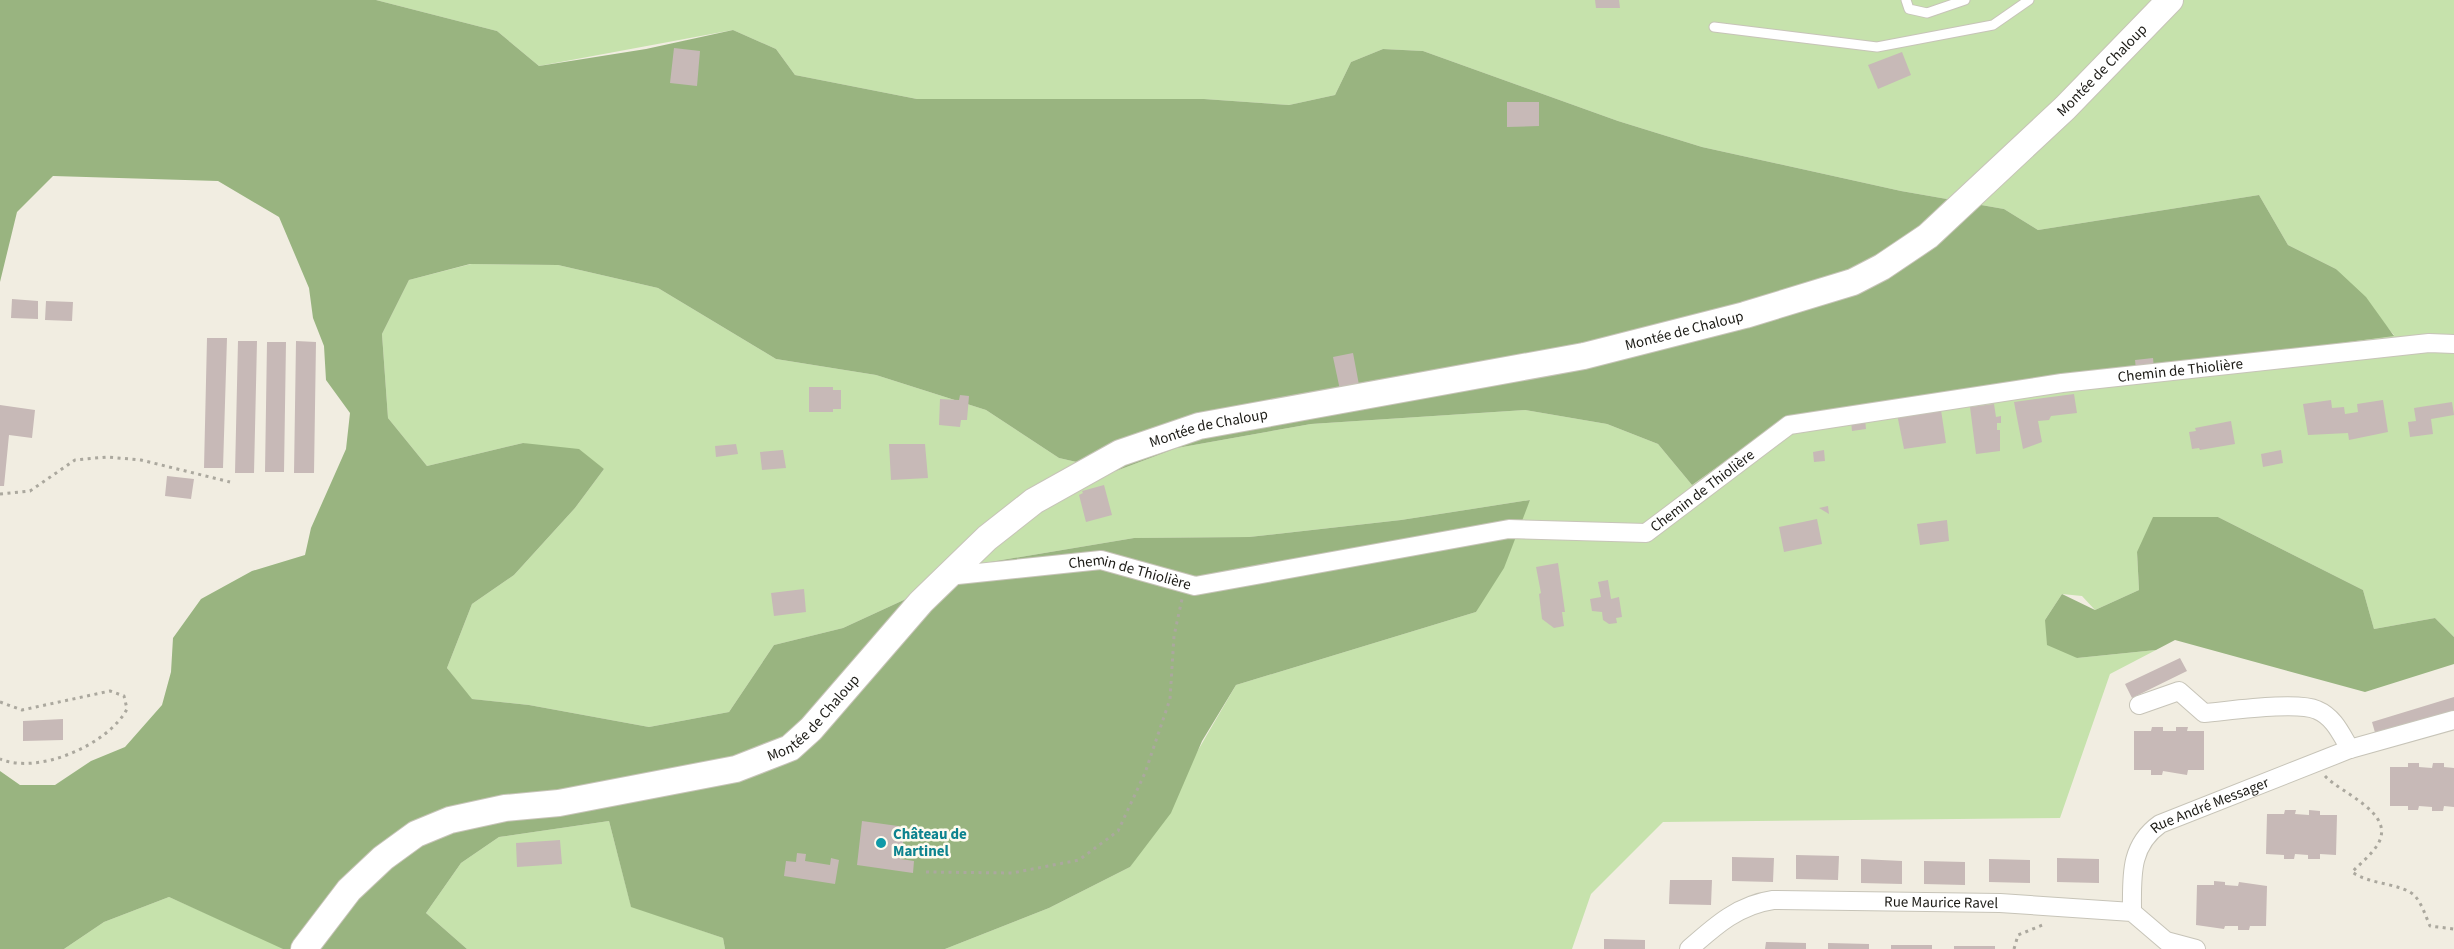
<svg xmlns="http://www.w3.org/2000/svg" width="2454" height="949" viewBox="0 0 2454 949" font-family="'Source Sans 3',sans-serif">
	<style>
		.green { fill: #c6e2ac }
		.forest { fill: #99b480 }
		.building { fill: #c7b9b7 }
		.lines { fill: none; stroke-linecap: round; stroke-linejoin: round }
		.service-casing { stroke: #c7c4b8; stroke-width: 11 }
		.minor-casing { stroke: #c7c4b8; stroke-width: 20 }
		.secondary-casing { stroke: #c7c4b8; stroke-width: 28 }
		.path { stroke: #aba89e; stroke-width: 3; stroke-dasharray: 3 4.5; stroke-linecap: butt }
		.service { stroke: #fff; stroke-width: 9 }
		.minor { stroke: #fff; stroke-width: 18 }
		.secondary { stroke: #fff; stroke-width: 26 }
		.culture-dot { fill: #0f9aa8; stroke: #fefbef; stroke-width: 2 }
		.labels { text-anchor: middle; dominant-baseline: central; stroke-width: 5; stroke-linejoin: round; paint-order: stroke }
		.street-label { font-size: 15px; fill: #1b1a15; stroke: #fefbef }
		.culture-label { font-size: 15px; font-weight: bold; fill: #0d838f; stroke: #fefbef; text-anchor: start }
	</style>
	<rect width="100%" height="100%" fill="#f1ede1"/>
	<path class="green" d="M376,0h2078v637l-19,-19 -61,11 -11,-39 -145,-73 -81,35 2,38 -44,20 -13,-14 -20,-2 -17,26 32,38 79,-8 -46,24 -50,144 -397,4 -72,72 -19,55h-627l104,-41 81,-41 106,-182 240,-73 54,-112 -129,20 -152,17 -115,1 -150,25 -141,65 -69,17 -45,67 -80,15 -120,-22 -58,-6 -24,-31 25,-64 42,-29 61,-67 29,-39 -81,-26 -96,23 -39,-48 -6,-84 27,-54 62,-16 87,1 100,23 118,71 100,16 110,35 73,48 57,13 61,-23 134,-24 214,-14 82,14 51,20 34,41 97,-69 605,-81 -58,-66 -48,-24 -29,-50 -221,35 -34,-21 -103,-18 -199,-44 -84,-26 -195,-70 -40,-2 -32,13 -16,33 -46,10 -85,-6h-287l-122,-24 -19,-26 -43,-19 -194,36 -42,-35z
		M609,821l22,85 92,32 2,11h-258l-41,-36 35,-50 38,-26z
		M169,897l113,50 1,2h-219l40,-27z"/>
	<path class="forest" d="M0,0h376l121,31 42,35 107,-17 87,-19 43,19 19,26 122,24h287l85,6 46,-10 16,-33 32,-13 40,2 195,70 84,26 199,44 103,18 34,21 221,-35 29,50 48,24 30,28 28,39 -605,80 -97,69 -34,-41 -51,-20 -82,-14 -214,14 -134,24 -61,23 -57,-13 -73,-48 -110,-35 -100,-16 -118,-71 -100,-23 -88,-1 -61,16 -27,54 6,84 39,48 96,-23 56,6 25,20 -29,39 -61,67 -42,29 -25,64 25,31 57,6 120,22 80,-15 45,-67 69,-17 141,-65 150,-25 115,-1 152,-17 129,-20 -26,68 -28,44 -240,73 -34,56 -31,72 -41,54 -81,41 -104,41h-220l-2,-11 -92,-31 -22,-86 -110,16 -38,26 -35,50 41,36h-184l-114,-52 -65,25 -40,27h-64v-178l20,14h35l36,-24 34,-14 37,-42 9,-33 2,-34 28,-39 51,-28 53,-16 6,-27 35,-79 4,-36 -24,-33 -2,-34 -11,-28 -4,-30 -30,-71 -61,-36 -165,-5 -36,36 -17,70z
		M2153,517h65l145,73 11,39 61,-11 19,19v27l-89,28 -190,-52 -19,10 -79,8 -30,-13 -2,-25 17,-26 33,16 44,-20 -2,-38z"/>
	<path class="building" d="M1595,0h24l1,8h-24z
		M674,48l26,3 -3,35 -27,-3z
		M1902,52l9,23 -33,14 -10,-24z
		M1507,102h32v24l-32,1z
		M12,299l26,2v18l-27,-1z
		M46,301l27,1 -1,19 -27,-1z
		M207,338h20l-4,130h-19z
		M238,341h19l-3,132h-19z
		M296,341l20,1 -2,131h-20z
		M267,342h19l-2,130h-19z
		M1353,353l6,32 -19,5 -7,-33z
		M2153,358l1,10 -18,1 -1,-9z
		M809,387h24v3h8v19h-8v3h-24z
		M2074,394l3,19 -26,3 -2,4 -11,1 4,21 -19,7 -9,-47z
		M960,395l9,1 -2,24h-6l-1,7 -21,-2 1,-26 19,1z
		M2331,400l1,8 12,-1 1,7 13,-2 -1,-8 26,-4 5,32 -39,8 -1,-7 -40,2 -5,-31z
		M2452,402l2,13 -23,4 2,15 -23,3 -2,-15 8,-1 -2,-13z
		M1994,404l2,13 5,-1v7h-4v7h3v21l-24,3 -6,-47z
		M0,405l35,5 -3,28 -23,-3 -5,51h-4z
		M1941,410l5,33 -42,6 -7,-35z
		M1865,419l1,10 -14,2 -1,-10z
		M2231,421l4,23 -35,6 -1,-2 -7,1 -3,-17 7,-1 -1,-3z
		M736,444l2,10 -22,3 -1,-11z
		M889,444h36l3,34 -37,2z
		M783,450l3,18 -24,2 -2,-18z
		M1824,450l1,11 -11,1 -1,-10z
		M2281,450l2,13 -20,4 -2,-13z
		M167,476l27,3 -3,20 -26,-3z
		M1104,485l8,30 -26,7 -7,-27 4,-2 -1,-2z
		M1828,506l1,8 -10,-6z
		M1817,519l5,25 -38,8 -5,-25z
		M1947,520l2,21 -29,4 -3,-21z
		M1558,563l7,49h-3l2,14 -10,2 -12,-9 -3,-25 2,-1 -5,-26z
		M1608,580l3,19 8,-2 3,20 -6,1 1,5 -8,1 -6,-4 -1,-8 -10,-1 -2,-12 11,-2 -3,-15z
		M804,589l2,23 -32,4 -3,-23z
		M2180,658l7,13 -55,27 -7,-14z
		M2454,697v16l-78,23 -4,-14z
		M63,719v21l-40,1v-20z
		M2152,727h11v4h13v-4h12l-1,4h17v39h-16l-1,5 -24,-4 -1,4h-11v-5h-17v-39h17z
		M2408,763h11v4l13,1 1,-5h11v4l10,1v39l-10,-1 -1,5h-11v-4l-13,-1 -1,4h-10v-4h-18v-39h18z
		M2285,810h11l-1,4 14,1v-5l11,1v4h17l-1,40 -16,-1v5h-12v-4l-13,-1 -1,5h-10v-4l-18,-1 1,-40h17z
		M862,821l43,6 -4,32 13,2 -1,12 -56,-8z
		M560,840l2,24 -45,3 -1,-24z
		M797,853l9,1 -1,7 25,4 1,-7 8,2 -4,24 -51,-8 2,-15 10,1z
		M1796,855l43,1 -1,24 -42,-1z
		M1732,857l42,1 -1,24 -41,-1z
		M2057,858l42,1v24l-42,-1z
		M1861,859l41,2v23l-41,-1z
		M1989,859l41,1v23l-41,-1z
		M1924,861l41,1v23l-41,-1z
		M1670,880h42l-1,25 -42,-1z
		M2214,881l11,1v3l13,1 1,-4 28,4 -1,40h-16l-1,4h-11v-4h-13l-1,3 -28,-4 1,-40h17z
		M1604,939l41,1v9h-41z
		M1766,942l40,1v6h-41z
		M1828,943l41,1v5h-41z
		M1891,945h41v4h-41z
		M1954,946h41v3h-41z"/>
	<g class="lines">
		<defs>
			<path id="service" d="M1906,0l3,9 18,4 38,-13
				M1714,27l163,20 116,-22 36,-25"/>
			<g id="minor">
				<path id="s1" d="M948,576l153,-16 94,26 314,-57 137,4 143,-108 273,-42 367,-40 25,1"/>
				<path d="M2139,705l40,-14 25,22c25,-2 93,-12 113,-3 17,7 24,24 33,39"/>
				<path id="s2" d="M2132,912c0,-35 -3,-66 28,-88l190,-75 104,-29"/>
				<path id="s3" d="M1689,949c26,-23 49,-44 84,-49l227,3 132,9 34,29 30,8"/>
			</g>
			<g id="secondary">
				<path id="s4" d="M304,949l45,-59 34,-32 33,-24 34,-14 55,-12 54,-5 177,-34 54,-21 21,-19 110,-127 66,-64 47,-37 86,-48 79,-27 385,-70 161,-41 108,-33 29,-15 46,-31 137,-128 105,-108"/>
			</g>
		</defs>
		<use href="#service" class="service-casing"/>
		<use href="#minor" class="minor-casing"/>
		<use href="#secondary" class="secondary-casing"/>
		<path class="path" d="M0,494l30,-3 45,-31 32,-3 34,3 89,22
			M0,702l22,8 88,-19 14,5 3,13c-19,36 -89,66 -127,50
			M2325,776c17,18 71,37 53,68 -6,10 -17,19 -26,28 18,13 50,11 63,24 7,8 11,21 15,30l24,3
			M926,872l86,1 67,-13 39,-29 27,-58 25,-74 4,-63 8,-37
			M2014,949l4,-14 27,-11"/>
		<use href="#service" class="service"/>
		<use href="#minor" class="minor"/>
		<use href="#secondary" class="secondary"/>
	</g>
	<circle class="culture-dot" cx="881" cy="843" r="6"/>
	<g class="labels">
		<g class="street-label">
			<text stroke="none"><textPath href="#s4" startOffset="2076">Montée de Chaloup</textPath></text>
			<text stroke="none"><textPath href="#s4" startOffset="1572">Montée de Chaloup</textPath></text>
			<text stroke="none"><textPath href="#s1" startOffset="1282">Chemin de Thiolière</textPath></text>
			<text stroke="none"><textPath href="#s4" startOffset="1086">Montée de Chaloup</textPath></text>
			<text stroke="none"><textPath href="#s1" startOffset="778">Chemin de Thiolière</textPath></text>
			<text stroke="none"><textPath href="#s1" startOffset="184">Chemin de Thiolière</textPath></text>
			<text stroke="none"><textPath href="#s4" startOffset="584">Montée de Chaloup</textPath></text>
			<text stroke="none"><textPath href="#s2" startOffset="150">Rue André Messager</textPath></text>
			<text stroke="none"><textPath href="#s3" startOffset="267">Rue Maurice Ravel</textPath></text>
		</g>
		<g class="culture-label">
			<text x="893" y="834">Château de<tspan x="893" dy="17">Martinel</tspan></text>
		</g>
	</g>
</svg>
